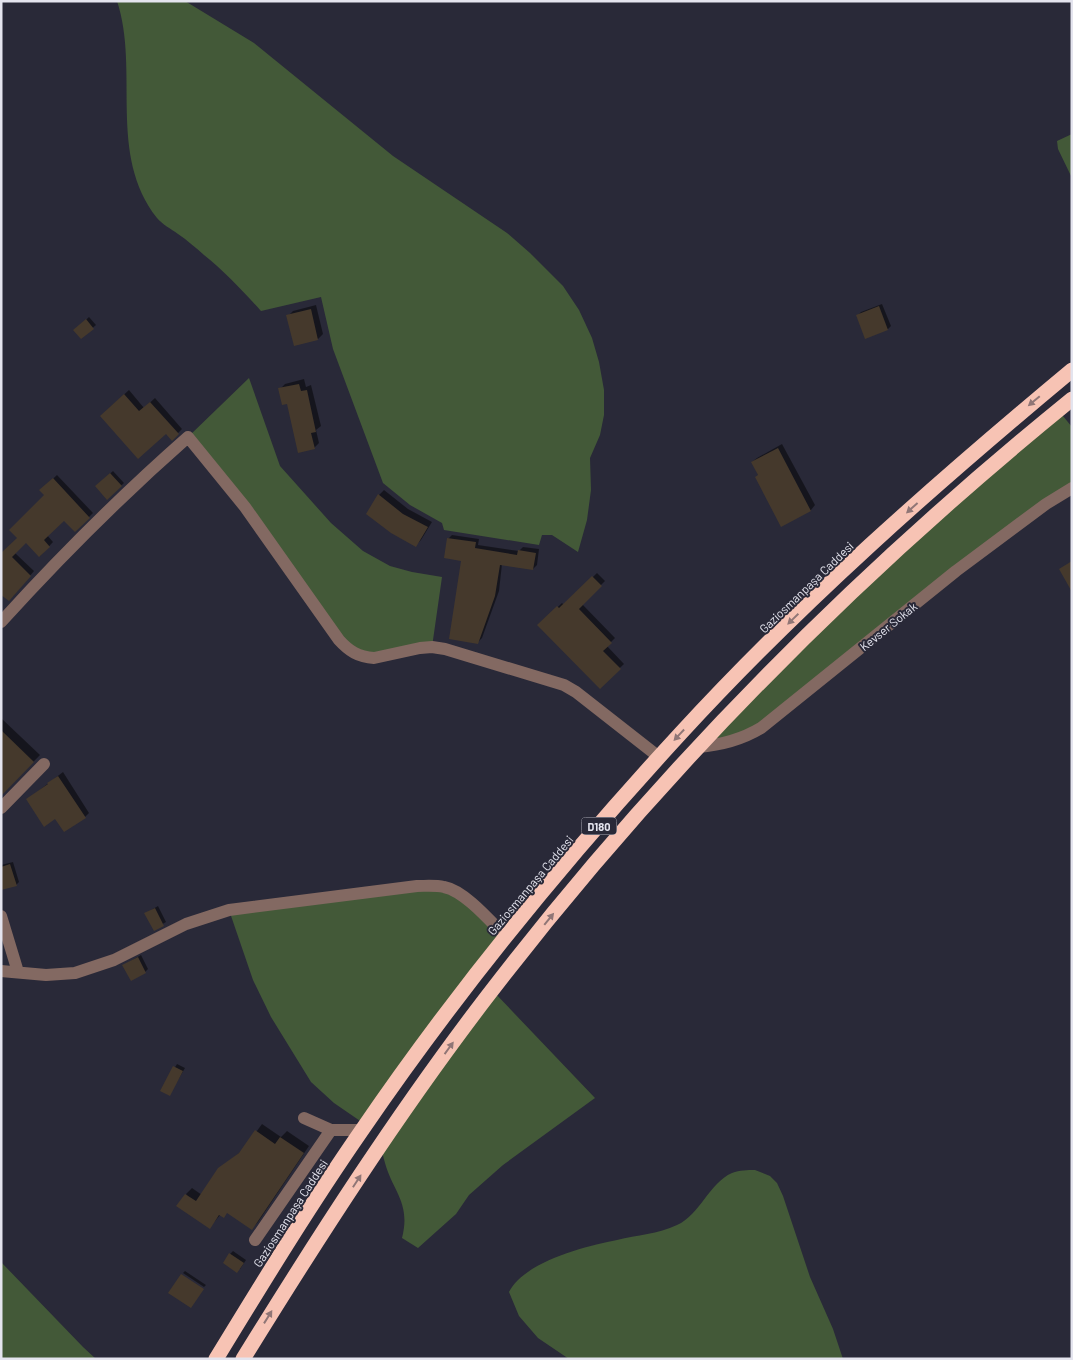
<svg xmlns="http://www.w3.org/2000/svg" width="1073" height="1360" viewBox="0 0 1073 1360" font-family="Barlow,sans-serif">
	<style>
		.green { fill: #435938 }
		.shadow { fill: #0007 }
		.building { fill: #45392c }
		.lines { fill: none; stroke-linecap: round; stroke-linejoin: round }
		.minor { stroke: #836962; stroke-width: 12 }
		.highway { stroke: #f7c3b4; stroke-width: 15 }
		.oneway { fill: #907676 }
		.labels { text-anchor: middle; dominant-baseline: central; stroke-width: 4; stroke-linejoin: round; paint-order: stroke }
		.shield { fill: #292938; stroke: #acacb7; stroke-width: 1 }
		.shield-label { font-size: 11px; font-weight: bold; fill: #e4e4ee }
		.street-label { font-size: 12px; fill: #e4e4ee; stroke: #292938 }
	</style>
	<rect width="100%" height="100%" fill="#292938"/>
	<path class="green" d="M117,1h68l69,42 139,113 114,77 23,20 33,33 16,24 13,28 7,24 5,28v25l-4,20 -10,23 1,32 -4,30 -9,32 -26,-17h-10l-3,10 -95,-15 -2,-7 -32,-18 -27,-22 -50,-134 -12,-52 -60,14c-18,-20 -36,-39 -57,-56 -8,-7 -17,-15 -26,-21 -7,-5 -16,-10 -21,-16 -50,-64 -17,-147 -40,-217z
		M1072,134v44l-14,-29 -1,-8z
		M249,378l31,88 51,57 32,28 27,15 22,6 30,5 -10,70 -77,7 -167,-217z
		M1058,410l14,17v61l-311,240 -63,19 85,-88z
		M446,887l60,50 -140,188 -32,-22 -23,-21 -40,-65 -18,-37 -24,-70z
		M492,990l103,108 -92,67 -34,30 -13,19 -38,34 -16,-10c9,-35 -9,-46 -17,-75 -2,-6 -3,-13 -4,-20z
		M755,1170l15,6 7,7 6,13 27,81 23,52 10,30h-274l-31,-21 -19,-22 -10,-24c15,-30 76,-46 108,-52 20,-5 41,-6 60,-15 23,-10 32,-42 55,-52 8,-3 15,-3 23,-3z
		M1,1262l82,85 13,12h-95z"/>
	<path class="shadow" d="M882,304l9,22 -3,3 -22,8 -8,-22 3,-3z
		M316,305l7,29 -5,5 -30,-23 5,-5z
		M89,317l7,8 -15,13 -6,-8z
		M304,379l2,8 5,-2 10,41 -5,4 3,13 -5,5 -34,-59 5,-5z
		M129,390l15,18 11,-10 27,31 -10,10 -6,-6 -60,-22z
		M782,444l33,61 -4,5 -29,15 -30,-63 5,-4z
		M113,471l11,12 -16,15 -12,-12z
		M57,475l36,38 -18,18 -11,-12 -17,16 6,7 -13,14 -14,-15 -11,12 19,18 -21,25 -12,-41 17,-17 28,-43 -5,-5z
		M384,490l24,19 24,13 -11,18 -5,5 -48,-31 11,-19z
		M452,535l27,4 -1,6 41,6 4,-4 16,2 -2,16 -4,4 -31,-5 -3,27 -17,47 -4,4 -16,-82 -14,-21z
		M597,573l8,8 -23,23 33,34 -8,8 17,18 -24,23 -61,-62 23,-22 2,2z
		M1,718l39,37 -39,40z
		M63,772l26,41 -4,4 -29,1 -28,-19z
		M13,862l6,20 -3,3 -15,4v-24z
		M158,906l8,16 -12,7 -8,-16z
		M141,955l7,14 -3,3 -21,-7z
		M177,1064l8,4 -16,27 -8,-5z
		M262,1124l19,13 6,-6 22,15 -51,76 -6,6 -24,-16 -7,2 -11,13 -24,-33 6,-6 10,7 17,-26 24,-19z
		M233,1251l13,9 -6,9 -10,-15z
		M185,1271l21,14 -2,2 -21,-14z"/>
	<path class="building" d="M879,306l9,24 -23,9 -9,-24z
		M311,309l7,31 -24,6 -8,-31z
		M86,319l8,10 -13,10 -8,-9z
		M299,384l2,7 6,-1 9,42 -5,1 4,16 -17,4 -11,-49 -5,1 -4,-17z
		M124,394l15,17 11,-9 29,32 -7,7 -6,-7 -28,25 -38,-43z
		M778,448l33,63 -30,16 -26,-50 3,-2 -7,-13z
		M110,473l12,13 -15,14 -12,-14z
		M53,478l37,40 -15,14 -11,-11 -20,19 6,7 -11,10 -13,-14 -14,14 19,19 -22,25 -8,-6v-42l16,-15 -8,-8 35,-35 -5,-5z
		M378,494l25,20 25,13 -12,20 -25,-14 -25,-19z
		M447,538l29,4 -1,6 42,7 1,-5 18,3 -3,17 -33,-5 -5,31 -17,48 -29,-5 12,-78 -17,-3z
		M1072,561v31l-13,-23z
		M592,576l10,10 -23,23 33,34 -9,8 18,18 -21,20 -63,-64 20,-19 2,2z
		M1,730l33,32 -33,34z
		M58,776l28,42 -22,14 -9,-13 -11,8 -18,-28 22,-15 -1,-1z
		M10,864l7,22 -16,4v-23z
		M155,908l9,18 -10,5 -10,-18z
		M138,957l8,16 -15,8 -9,-16z
		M173,1066l10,5 -13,25 -10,-5z
		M255,1130l20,14 5,-7 24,16 -52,77 -25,-17 -3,5 -5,-3 -9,14 -34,-23 9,-12 11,7 22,-33 21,-15z
		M229,1253l15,10 -7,10 -14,-10z
		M181,1274l23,15 -13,19 -23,-15z"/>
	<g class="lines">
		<path class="minor" d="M1,622c59,-65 121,-127 187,-185l57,70 94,133c10,11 19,17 35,18l46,-10 12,-1 13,2 119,36 12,7 83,65
			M698,747c24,-2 43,-7 63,-19l195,-157 90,-67 26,-16
			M1,808l43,-44
			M1,916l17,56
			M1,971l45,4 29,-2 39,-13 72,-36 43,-14 188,-24c9,0 18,-1 27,1 21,4 47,35 62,50
			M304,1118l27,12h31
			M255,1240l76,-110"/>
		<path class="highway" d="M216,1359c47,-77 94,-154 146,-229 95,-139 203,-271 318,-396 120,-131 255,-250 392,-364
			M243,1359c76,-123 155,-246 243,-361 170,-222 369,-423 586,-599"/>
	</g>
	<defs><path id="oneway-solid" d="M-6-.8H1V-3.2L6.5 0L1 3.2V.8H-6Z" transform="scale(1.25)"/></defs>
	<g class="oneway">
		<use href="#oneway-solid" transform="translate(1034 401) rotate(140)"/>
		<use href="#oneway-solid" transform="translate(912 508) rotate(138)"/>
		<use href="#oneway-solid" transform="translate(793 619) rotate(136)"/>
		<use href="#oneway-solid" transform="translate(679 735) rotate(133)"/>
		<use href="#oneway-solid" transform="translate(549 919) rotate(-51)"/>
		<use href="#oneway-solid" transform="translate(449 1048) rotate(-54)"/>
		<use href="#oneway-solid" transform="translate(357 1181) rotate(-57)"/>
		<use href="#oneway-solid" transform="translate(268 1317) rotate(-58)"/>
	</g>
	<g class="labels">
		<rect class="shield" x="581.5" y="817.5" width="35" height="17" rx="4"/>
		<g class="shield-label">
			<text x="599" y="826">D180</text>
		</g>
		<g class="street-label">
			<text transform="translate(806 587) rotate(-44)">Gaziosmanpaşa Caddesi</text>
			<text transform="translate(888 626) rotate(-39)">Kevser Sokak</text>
			<text transform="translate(530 885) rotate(-50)">Gaziosmanpaşa Caddesi</text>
			<text transform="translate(290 1213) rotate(-57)">Gaziosmanpaşa Caddesi</text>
		</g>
	</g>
	<rect width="1073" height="1360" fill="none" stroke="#e4e4ee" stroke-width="5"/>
</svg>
